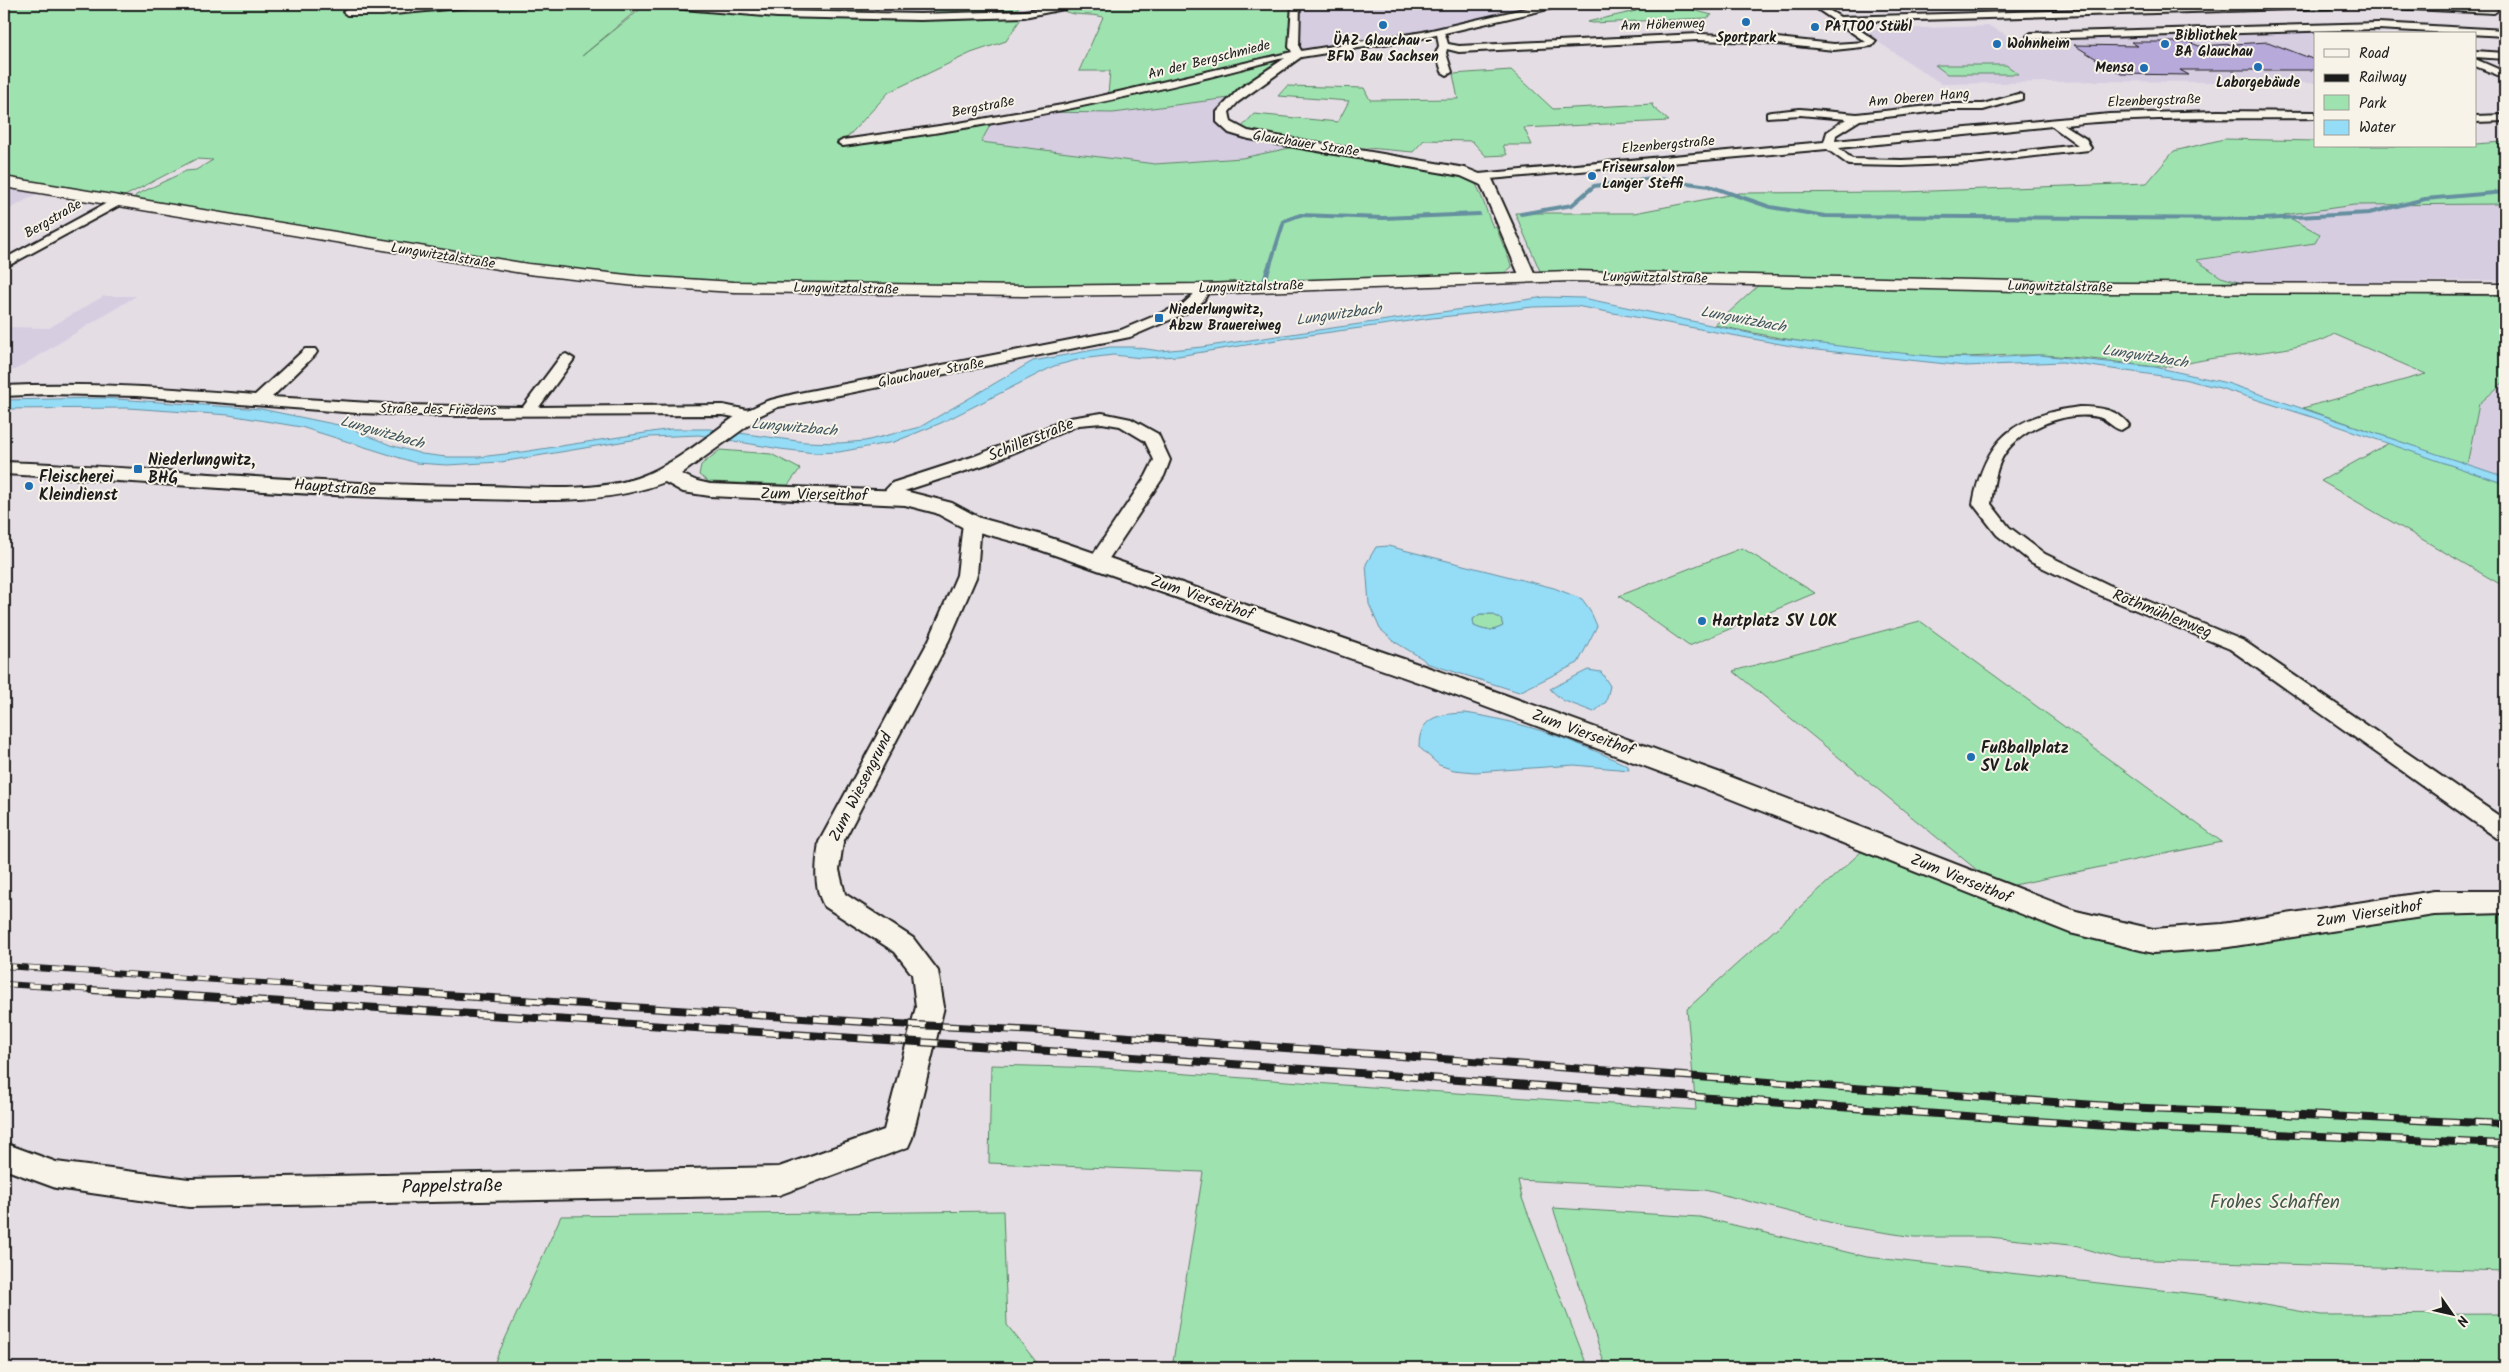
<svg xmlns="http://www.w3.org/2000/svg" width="2509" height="1372" viewBox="0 0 2509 1372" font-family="Kalam,sans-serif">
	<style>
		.built { fill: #d6cde1 }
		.green { fill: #9ee3af; stroke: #5d8066 }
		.water { fill: #95dcf7; stroke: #658f9f; fill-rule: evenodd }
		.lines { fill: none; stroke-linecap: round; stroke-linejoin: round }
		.stream-far1 { stroke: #658f9f; stroke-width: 4 }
		.stream { stroke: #658f9f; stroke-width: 5 }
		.building { fill: #b7a9da; stroke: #1c1c1c }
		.minor-casing { stroke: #1c1c1c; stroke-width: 4 }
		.tertiary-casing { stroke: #1c1c1c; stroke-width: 4 }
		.secondary-casing { stroke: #1c1c1c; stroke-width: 3 }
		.minor { fill: #f7f3e8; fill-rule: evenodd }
		.tertiary { fill: #f7f3e8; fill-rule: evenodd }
		.secondary { fill: #f7f3e8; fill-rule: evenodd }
		.rail-far1-casing { stroke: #1c1c1c; stroke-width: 6 }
		.rail-casing { stroke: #1c1c1c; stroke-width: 8 }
		.rail-far1 { stroke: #f7f3e8; stroke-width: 4.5; stroke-dasharray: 12; stroke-linecap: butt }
		.rail { stroke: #f7f3e8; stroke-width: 5.5; stroke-dasharray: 16; stroke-linecap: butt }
		.poi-dot { fill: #1f6fb2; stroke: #f7f3e8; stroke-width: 2 }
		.labels { text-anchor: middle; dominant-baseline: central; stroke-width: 4; stroke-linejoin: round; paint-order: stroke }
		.far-street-label { font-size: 14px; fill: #1c1c1c; stroke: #f7f3e8 }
		.far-poi-label { font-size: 14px; font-weight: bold; fill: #1c1c1c; stroke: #f7f3e8; text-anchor: start }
		.far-water-label { font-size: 15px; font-style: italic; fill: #40565e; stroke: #f7f3e8 }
		.street-label { font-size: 16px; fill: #1c1c1c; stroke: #f7f3e8 }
		.poi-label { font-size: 16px; font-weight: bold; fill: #1c1c1c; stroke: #f7f3e8; text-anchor: start }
		.near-street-label { font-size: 19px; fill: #1c1c1c; stroke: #f7f3e8 }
		.near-park-label { font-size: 19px; fill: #435848; stroke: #f7f3e8 }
	</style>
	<rect width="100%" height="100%" fill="#e4dde4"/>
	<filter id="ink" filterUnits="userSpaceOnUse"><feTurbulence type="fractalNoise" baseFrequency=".02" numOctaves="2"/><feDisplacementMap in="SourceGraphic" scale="10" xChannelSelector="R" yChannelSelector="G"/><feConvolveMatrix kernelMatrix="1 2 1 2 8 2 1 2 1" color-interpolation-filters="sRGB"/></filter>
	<g filter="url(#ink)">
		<path class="built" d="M1299,4h258l-100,24 -138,22 -21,-3z
			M1989,26l22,11 328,-6 6,3h-30v49l-215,-2 -158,3 -82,-54z
			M1237,97l-13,13 3,16 78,18 -63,14 -87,6 -175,-22 13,-22 44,-8 76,1z
			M4,186l37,6 -37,20z
			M2505,204v76l-260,4 -24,-7 -26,-17 120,-17 4,-9 -36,-19 71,-10z
			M104,296h32l-121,74h-11v-43l45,1z
			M2505,381v96l-38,-12 12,-61z"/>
		<path class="green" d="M4,4h640l-62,52 65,-52h222l-11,11 166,-1 -18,27 -35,12 -82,39 -46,50 150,-22 -12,22 174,22 87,-6 57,-12 158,29 16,4c9,14 13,33 20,48h3l16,40 -8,6 -196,9 -211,4h-160l-200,-4 -111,-7 -101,-11 -391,-65 2,-4 50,-24 10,-1 17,-10 -17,-1 -71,37 -8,1 -113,-19z
			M940,4h81l-7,8 -83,4z
			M1085,4h211l-1,19 -7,4 4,25 -12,3 18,-1 -61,43 -124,16 -75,-1 70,-17 2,-24h-31l24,-54c-14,-4 -31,0 -43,-8z
			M1639,4h64l-10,6 19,5 -5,3 -115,5 -5,-1 49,-11 -10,-3z
			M1935,65h71l13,9h-72z
			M1511,70l42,39 100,-5 -1,2 17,15 -145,7 8,17h-29l4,10 -21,1 -14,-15 -48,-1 -11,12 -102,-9 -72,-13 15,-16 84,8 11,-21 -71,-5 9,-10 77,2 6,12 88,-1 -5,-25z
			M2224,139l91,2v5h160v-2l30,-2v62l-151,1 -70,10 36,19 -5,9 -119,17 25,17 24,7 -272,-2 -433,-11 -25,-58h119l105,-20 165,-1 243,-9 27,-32z
			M1760,284l745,12v85l-26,23 -12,61 -164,-57 123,-34 -92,-40c-19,15 -97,20 -125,25 -18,3 -35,8 -54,8 -37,-5 -75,-10 -113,-12 -34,-1 -68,3 -102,2 -76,-4 -152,-16 -225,-32z
			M2389,443l116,41v103l-184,-106z
			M720,450l51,4 29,15 -12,16 -79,-3 -10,-7 2,-10z
			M1742,548l73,45 -126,53 -70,-50z
			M1480,614h12l9,5 2,7c-11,6 -18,5 -29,0l-1,-7z
			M1920,621l302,221 -223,46 -266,-217z
			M1871,843l282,98 281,-38 71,-1v369l-384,-12 -50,-14 -82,-8h-75l-70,-11 -139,-36 -187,-10 4,18 66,170h-416l31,-196 -214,-9 2,-98 112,3 593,42 -9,-101z
			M1553,1208l147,9 167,40 347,39 107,19 184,-1v54h-899z
			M1003,1211l4,114 34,43h-549l69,-152z"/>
		<path class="water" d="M1545,297l38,1 189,40 101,12 66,7 48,1 53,-3 115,12 72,16 278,94v7l-193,-67 -92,-29 -37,-9 -121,-17 -97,4 -158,-17 -231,-43 -43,1 -101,11 -137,19 -117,19 -36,2 -29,-3 -32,4 -27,7 -113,57 -47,19 -55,10 -24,1 -35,-4 -81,-14 -49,2 -149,25 -54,3 -31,-2 -115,-36 -72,-12 -101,-7 -124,1v-9l98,-2 159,11 87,18 42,18 32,9 24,3h33l43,-5 149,-23h39l95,13 35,1 25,-2 55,-14 113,-66 77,-14h23l27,4 42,-4z
			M1388,546l166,42 28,11 8,11 7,16 -19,37 -59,29 -93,-29 -3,-4 -28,-17 -15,-13 -11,-25 -3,-40 10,-17zM1480,614h12l9,5 2,7c-11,6 -18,5 -29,0l-1,-7z
			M1588,670l13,2 9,14 -4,16 -12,10 -32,-12 -12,-11z
			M1465,713c56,8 112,28 163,53l1,4 -55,-5 -99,7 -21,-2 -15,-5 -20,-18c0,-31 21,-33 46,-34z"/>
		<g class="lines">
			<path class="stream-far1" d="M1521,214l51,-9 22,-19 58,-8 57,8 61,21 55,9 438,3 106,-6 56,-14 80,-7
				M1270,265l14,-44 16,-6 83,3 96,-4"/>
			<path class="stream" d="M1264,282l6,-18"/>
		</g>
		<path class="building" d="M2131,42h58l10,4 69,-4 47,18v10h-135l9,5 -68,-1 -47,-29 64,1z"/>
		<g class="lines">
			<defs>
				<path id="minor" d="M453,4h32l-4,2 -99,9h-35l-4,-3 4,-3h35z
					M645,4h33l99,7 143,3 104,-3 47,-7h18l-65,13 -104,3 -143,-3 -128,-11z
					M1292,4h8l-1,43 4,7 -2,2 -22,3c-143,39 -288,68 -436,87l-5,-3 5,-3 110,-16 109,-19 230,-53 -3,-5z
					M1810,4h9l21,13 450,-13 45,1 -4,3 -483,14 28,19 -4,5 -38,4 -76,-8 -60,-2 -239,12 -12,-3 -1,4 6,19 -5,3 -5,-3 -6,-19 3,-7 -2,-12 4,-3 4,3 3,10 11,2 239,-12 60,2 76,8 32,-2z
					M2346,4l148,3 4,3 -4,3 -144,-7z
					M2378,23l127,7v6l-127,-7 -347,10 -4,-3 4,-3z
					M2475,51l30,2v6l-30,-2z
					M2475,59l30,13v6l-30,-12z
					M2018,94l4,1v4l-39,11h-36l-87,10 -24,15 -1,6 274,-27 109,-3 97,1v6c-84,1 -167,-2 -251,7l22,14 5,9 -2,2 -117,13 -70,3 -53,-1 -22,-16 -348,31 -6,-3 6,-3 345,-32 3,-10 19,-13 -46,-4 -33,2v-4l4,-1 29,-3 57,5 90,-10h36zM2052,126l26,19 -106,12 -70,3 -50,-1 -13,-11z
					M2505,115v6l-30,1v-6z
					M118,197l6,4 -2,3 -118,64v-9z
					M1203,285l7,4 -6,11 -11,10 -63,27 -336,67 -16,3 -28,13 -27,-5 -275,1 -91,-3 -220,-17 -89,-2 -44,2v-10c84,-4 167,2 251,9l50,-46h10l2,3 -2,3 -43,42 131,8 120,2 38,-51 5,-2 8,5 -35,48 184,-2 25,5 19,-9 27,-7 327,-64 62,-26 10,-9 5,-9z
					M2079,407c19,0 39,2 50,18l-8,5c-9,-2 -14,-11 -23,-13 -32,-7 -80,12 -96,41 -7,14 -9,30 -11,46l18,23 36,27 64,31 135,56 261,179v20l-8,-2 -267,-189 -135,-56 -64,-31 -34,-27 -24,-31c12,-66 41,-88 106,-97z
					M1102,413l29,6 27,15 12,26 -6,16 -60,90h-14l-2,-4 58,-86 8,-16 -9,-19 -25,-15 -18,-3 -23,2 -92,39 -83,27 -10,10h-12l-3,-4 13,-14 83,-27 95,-38z
					M972,518l6,1 3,4 -4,52 -28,65 -106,202 -4,28 6,24 68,44 25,33 6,36 -32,131 -4,9 -129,48 -590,12 -133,-19 -52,-19v-26l52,19 133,17 590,-12 105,-37 32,-123 -4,-33 -17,-22 -71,-46c-11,-20 -8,-42 -5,-64l110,-202 28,-65 6,-52 3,-4z"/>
				<path id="tertiary" d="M1545,4h17l-5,3 -134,31 -122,19 -63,45 -9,10 2,10 17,9 217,37 27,11 44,98 -2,4h-12l-2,-4 -39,-92 -20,-9 -212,-37 -20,-6 -12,-11v-10l22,-23 55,-37 129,-20z
					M750,409l7,2 3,4 -3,4 -76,55 16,7 13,3 195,7 47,12 28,15 62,17 411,141 273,99 350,136 77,18 69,-5 212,-33h71v22l-71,2 -212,33 -69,5 -83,-20 -364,-144 -271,-101 -409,-143 -62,-17 -28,-15 -31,-8 -195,-9 -27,-4 -18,-10c-60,23 -124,18 -187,17 -158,0 -316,-17 -474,-25v-12c160,6 320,24 481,24 47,1 107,7 152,-8 40,-14 72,-44 106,-67z"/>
				<path id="secondary" d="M4,177l524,87 108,12 98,6 289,4 180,-2 368,-13 531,12 403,1v10l-403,-1 -531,-12 -368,13 -180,2 -289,-4 -98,-6 -108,-12 -524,-87z"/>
			</defs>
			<use href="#minor" class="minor-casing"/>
			<use href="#tertiary" class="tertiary-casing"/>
			<use href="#secondary" class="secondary-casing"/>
			<use href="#minor" class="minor"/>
			<use href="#tertiary" class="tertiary"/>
			<use href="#secondary" class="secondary"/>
			<defs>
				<path id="rail-far1" d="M4,966l382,25
					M4,984l107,7"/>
				<path id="rail" d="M92,990l857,54 1187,84 369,16
					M367,990l529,34 163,8 1065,75 381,17"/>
			</defs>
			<use href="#rail-far1" class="rail-far1-casing"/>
			<use href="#rail" class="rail-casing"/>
			<use href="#rail-far1" class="rail-far1"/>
			<use href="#rail" class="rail"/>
		</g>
	</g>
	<g class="poi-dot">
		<circle cx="1746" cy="22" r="5"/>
		<circle cx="1383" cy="25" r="5"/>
		<circle cx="1815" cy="27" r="5"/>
		<circle cx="1997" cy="44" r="5"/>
		<circle cx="2165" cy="44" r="5"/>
		<circle cx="2258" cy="67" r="5"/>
		<circle cx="2144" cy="68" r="5"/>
		<circle cx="1592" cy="176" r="5"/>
		<rect x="1154" y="313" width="10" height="10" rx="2.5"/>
		<rect x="133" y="464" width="10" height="10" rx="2.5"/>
		<circle cx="29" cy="486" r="5"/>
		<circle cx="1702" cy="621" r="5"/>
		<circle cx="1971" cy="757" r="5"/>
	</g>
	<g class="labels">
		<g class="far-street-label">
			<text transform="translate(1663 25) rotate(-2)">Am Höhenweg</text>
			<text transform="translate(1209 60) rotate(-14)">An der Bergschmiede</text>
			<text transform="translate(1919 98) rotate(-5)">Am Oberen Hang</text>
			<text transform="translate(2154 101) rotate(-2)">Elzenbergstraße</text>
			<text transform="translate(983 107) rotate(-11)">Bergstraße</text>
			<text transform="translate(1306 144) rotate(9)">Glauchauer Straße</text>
			<text transform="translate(1668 145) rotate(-5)">Elzenbergstraße</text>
			<text transform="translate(53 219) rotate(-30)">Bergstraße</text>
			<text transform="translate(443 256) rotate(9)">Lungwitztalstraße</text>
			<text transform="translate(1655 278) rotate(1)">Lungwitztalstraße</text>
			<text transform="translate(1251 287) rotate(-2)">Lungwitztalstraße</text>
			<text transform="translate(2060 287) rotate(1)">Lungwitztalstraße</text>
			<text transform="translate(846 289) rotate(1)">Lungwitztalstraße</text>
			<text transform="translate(931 373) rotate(-11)">Glauchauer Straße</text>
			<text transform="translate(438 410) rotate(1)">Straße des Friedens</text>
		</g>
		<g class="far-poi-label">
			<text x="1825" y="27">PATTOO Stübl</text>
			<text x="2175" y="36">Bibliothek<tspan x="2175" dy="16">BA Glauchau</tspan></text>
			<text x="1746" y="38" text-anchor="middle">Sportpark</text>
			<text x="1383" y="41" text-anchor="middle">ÜAZ Glauchau -<tspan x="1383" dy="16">BFW Bau Sachsen</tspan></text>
			<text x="2007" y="44">Wohnheim</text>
			<text x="2134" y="68" text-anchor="end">Mensa</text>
			<text x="2258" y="83" text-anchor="middle">Laborgebäude</text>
			<text x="1602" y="168">Friseursalon<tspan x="1602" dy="16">Langer Steffi</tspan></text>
			<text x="1169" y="310">Niederlungwitz,<tspan x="1169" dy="16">Abzw Brauereiweg</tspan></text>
		</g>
		<g class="far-water-label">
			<text transform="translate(1339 315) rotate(-8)">Lungwitzbach</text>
			<text transform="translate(1743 320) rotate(11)">Lungwitzbach</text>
			<text transform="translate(2145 357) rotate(9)">Lungwitzbach</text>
			<text transform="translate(794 428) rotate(5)">Lungwitzbach</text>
			<text transform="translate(382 433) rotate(16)">Lungwitzbach</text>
		</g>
		<g class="street-label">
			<text transform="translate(1031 440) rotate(-22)">Schillerstraße</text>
			<text transform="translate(335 488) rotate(4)">Hauptstraße</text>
			<text transform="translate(814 495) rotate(1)">Zum Vierseithof</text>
			<text transform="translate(1202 598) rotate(19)">Zum Vierseithof</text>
			<text transform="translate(2162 614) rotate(22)">Rothmühlenweg</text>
			<text transform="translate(1583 733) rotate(20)">Zum Vierseithof</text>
			<text transform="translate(861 787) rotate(-63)">Zum Wiesengrund</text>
			<text transform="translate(1961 879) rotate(22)">Zum Vierseithof</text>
			<text transform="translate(2369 914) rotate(-9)">Zum Vierseithof</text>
		</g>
		<g class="poi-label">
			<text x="148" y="460">Niederlungwitz,<tspan x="148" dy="18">BHG</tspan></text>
			<text x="39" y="477">Fleischerei<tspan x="39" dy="18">Kleindienst</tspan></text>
			<text x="1712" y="621">Hartplatz SV LOK</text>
			<text x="1981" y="748">Fußballplatz<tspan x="1981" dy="18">SV Lok</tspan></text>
		</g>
		<g class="near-street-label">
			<text transform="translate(452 1187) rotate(-1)">Pappelstraße</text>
		</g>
		<g class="near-park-label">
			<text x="2275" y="1203">Frohes Schaffen</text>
		</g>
	</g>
	<rect width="2509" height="1372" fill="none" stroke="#f7f3e8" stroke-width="20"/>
	<rect x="10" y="10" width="2489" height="1352" fill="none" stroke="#1c1c1c" stroke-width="2" filter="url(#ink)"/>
	<rect x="2314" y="32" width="162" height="115" fill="#f7f3e8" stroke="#9f9d96"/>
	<rect x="2324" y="49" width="25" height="8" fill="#f7f3e8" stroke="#9f9d96"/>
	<text x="2359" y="58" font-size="15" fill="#1c1c1c">Road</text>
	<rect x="2324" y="74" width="25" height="8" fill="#1c1c1c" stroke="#9f9d96"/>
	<text x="2359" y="82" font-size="15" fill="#1c1c1c">Railway</text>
	<rect x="2324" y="95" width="25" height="15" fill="#9ee3af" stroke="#9f9d96"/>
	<text x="2359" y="108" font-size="15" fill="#1c1c1c">Park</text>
	<rect x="2324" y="120" width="25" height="15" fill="#95dcf7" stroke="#9f9d96"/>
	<text x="2359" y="132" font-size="15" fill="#1c1c1c">Water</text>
	<g transform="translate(2452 1314) rotate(124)" stroke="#f7f3e8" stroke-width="4" paint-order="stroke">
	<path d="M0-4L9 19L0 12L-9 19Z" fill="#1c1c1c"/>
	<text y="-8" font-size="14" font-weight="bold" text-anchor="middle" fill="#1c1c1c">N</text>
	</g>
</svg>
